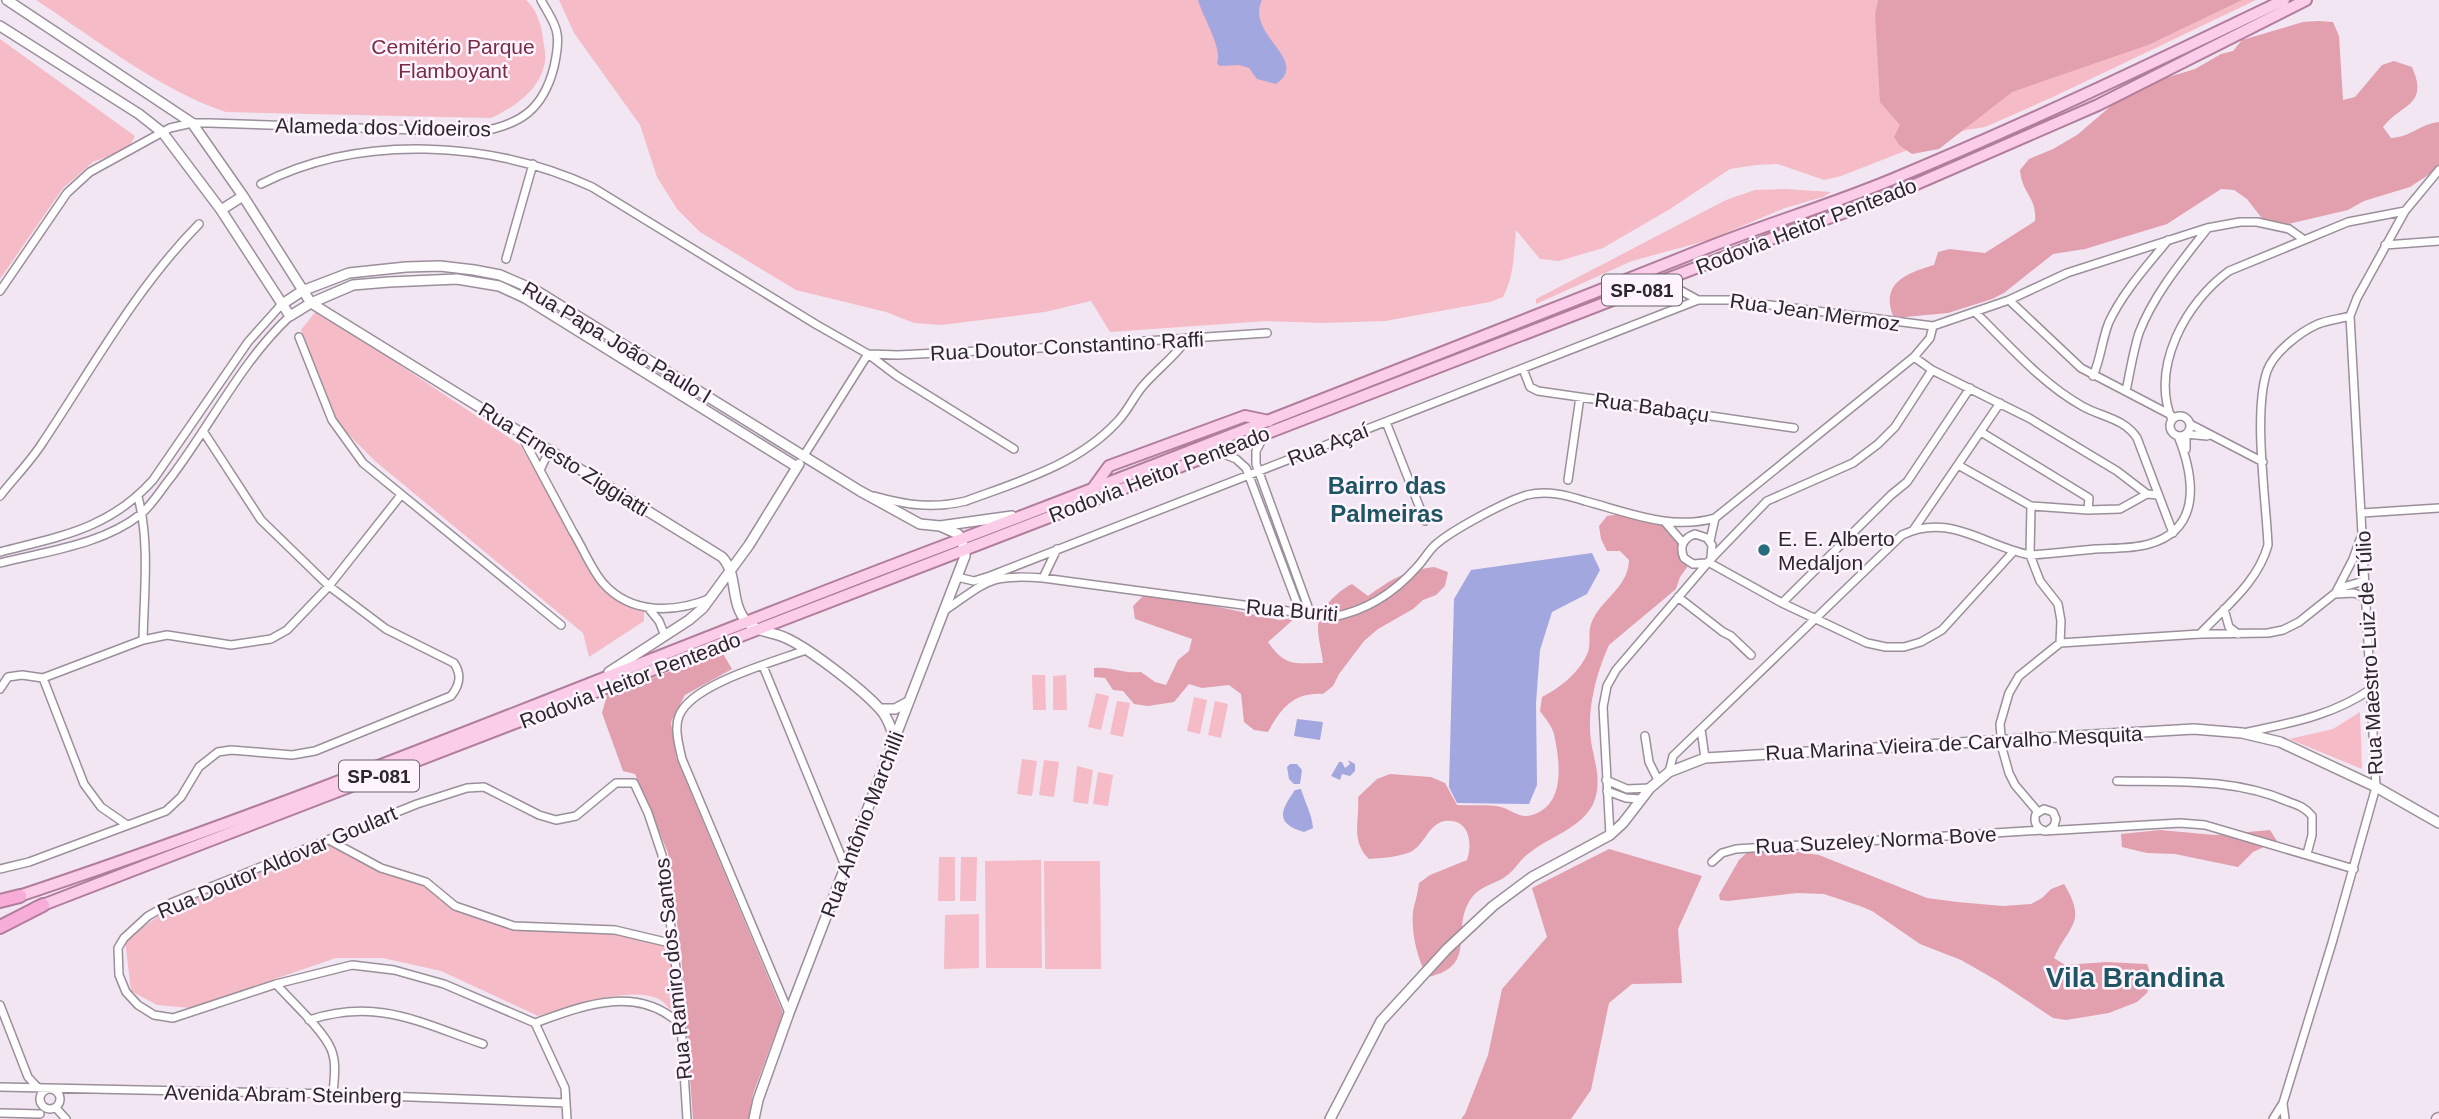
<svg xmlns="http://www.w3.org/2000/svg" width="2439" height="1119" viewBox="0 0 2439 1119" font-family="Arial,sans-serif">
	<style>
		.green { fill: #f5bbc7 }
		.forest { fill: #e29fad }
		.water { fill: #a3a7e0 }
		.lines { fill: none; stroke-linecap: round; stroke-linejoin: round }
		.minor-casing { stroke: #9a8f9b; stroke-width: 10 }
		.tertiary-casing { stroke: #9a8f9b; stroke-width: 12 }
		.secondary-casing { stroke: #9a8f9b; stroke-width: 13 }
		.primary-casing { stroke: #b17d9c; stroke-width: 14 }
		.motorway-casing { stroke: #b17d9c; stroke-width: 16 }
		.minor { stroke: #fff; stroke-width: 7 }
		.tertiary { stroke: #fff; stroke-width: 9 }
		.secondary { stroke: #fde6f3; stroke-width: 10 }
		.primary { stroke: #fbcde8; stroke-width: 10 }
		.motorway { stroke: #f8acd8; stroke-width: 12 }
		.poi-dot { fill: #286b7c; stroke: #fef4ff; stroke-width: 2.5 }
		.labels { text-anchor: middle; dominant-baseline: central; stroke-width: 5; stroke-linejoin: round; paint-order: stroke }
		.shield { fill: #fef4ff; stroke: #6b646b; stroke-width: 2 }
		.shield-label { font-size: 19px; font-weight: bold; fill: #2c272c }
		.park-label { font-size: 21px; fill: #7a2b42; stroke: #fef4ff }
		.street-label { font-size: 21px; fill: #2c272c; stroke: #fef4ff }
		.poi-label { font-size: 21px; fill: #2c272c; stroke: #fef4ff; text-anchor: start }
		.quarter-label { font-size: 24px; font-weight: bold; fill: #1f5563; stroke: #fef4ff }
		.district-label { font-size: 28px; font-weight: bold; fill: #1f5563; stroke: #fef4ff }
	</style>
	<rect width="100%" height="100%" fill="#f2e6f3"/>
	<path class="green" d="M36,0h490c10,8 16,26 17,39 1,7 3,15 2,22 -4,28 -30,46 -54,57l-265,-6c-65,-21 -132,-74 -190,-112z
		M559,0h1697l-203,97 -68,30 -31,5 -113,44 -17,4 -46,-16 -22,1 -26,4 -60,40 -67,39 -44,13 -19,-2 -24,-29c-2,23 -2,46 -13,67l-13,5 -105,19 -62,2 -57,-2 -156,11 -19,-31 -46,11 -104,13 -27,-2 -28,-11 -90,-22 -96,-58 -23,-23 -20,-32 -17,-52 -66,-92z
		M0,39l135,97 -7,13 -35,13 -30,26 -63,91z
		M1786,189l45,3 -8,5 -38,11 -76,32 -77,21 -96,43v-5l190,-99 29,-10z
		M317,310l203,135 80,138 44,28v10l-55,36 -6,-24 -208,-172 -36,-36 -38,-95z
		M1032,675h13l1,35h-13z
		M1066,675l1,35h-14v-34z
		M1096,693l13,3 -8,34 -13,-3z
		M1194,697l13,3 -7,34 -13,-3z
		M1117,701l13,2 -7,34 -13,-3z
		M1215,701l13,3 -7,34 -13,-3z
		M2360,712l2,57 -73,-30 44,-10z
		M1022,759l15,2 -5,35 -15,-2z
		M1044,760l15,2 -5,35 -15,-2z
		M1077,766l16,4 -5,34 -15,-2z
		M1098,772l15,3 -5,31 -15,-2z
		M330,844l96,40 27,23 60,22 107,5 50,14 5,59 -4,3c-3,-3 -8,-9 -12,-11 -30,-14 -91,8 -121,17l-97,-45 -58,-13h-47l-146,50 -33,-3 -26,-14 -6,-51 48,-34z
		M939,857h16v44h-17z
		M961,857h16l-1,44h-16z
		M1041,860l1,108h-56l-1,-107z
		M1044,861h56l1,108h-56z
		M979,914v54l-35,1 1,-54z"/>
	<path class="forest" d="M1878,0h364l-94,45 -136,47 -73,57 -27,5 -12,-8 -6,-9 6,-12 -20,-23 -5,-87z
		M2318,21l15,1 6,14 4,64 12,-3 27,-32 12,-4 18,6c17,39 -10,36 -29,60l8,11c21,-1 28,-14 48,-16v46l-29,19 -46,14 -16,9 -69,16 -12,-1 -20,-26 -13,-9 -13,-1 -54,35 -82,25 -32,5 -49,39 -12,6 -44,14 -54,5c-15,-34 12,-45 40,-53l4,-13 12,-3 35,4 50,-32c2,-24 -13,-27 -15,-51l9,-11 24,-10 24,-14 62,-53 20,-2 36,-11 26,-15 12,-3 9,-11 61,-18z
		M1620,514c40,5 64,4 68,52l-8,11 -4,12 -67,56c-11,24 -20,56 -19,83 0,26 14,47 4,74 -11,26 -46,35 -66,52 -8,6 -12,14 -19,20 -10,9 -27,11 -36,22 -25,30 8,70 -45,81 -11,-17 -17,-45 -15,-66 2,-9 5,-19 6,-28l11,-8 37,-15c6,-17 2,-42 -22,-39 -18,3 -20,26 -37,32 -12,4 -26,5 -39,6 -19,-19 -9,-38 -11,-62l19,-18 13,-5 13,1 28,2 14,6 12,22c14,1 30,-1 44,2 11,3 19,12 31,8 34,-10 28,-53 22,-81 -2,-8 -9,-16 -14,-23l2,-14c18,-9 38,-25 46,-45 3,-9 0,-20 3,-28 9,-25 37,-35 38,-64l-9,-9h-13l-6,-12 -2,-13 8,-10z
		M1434,567l14,5 -3,14 -9,9 -13,5 -10,9 -35,20 -14,12 -25,33 -6,12 -10,8c-29,-2 -42,14 -55,38l-14,-2 -10,-8 -3,-28 -12,-9 -27,3 -13,-4 -15,18 -26,4 -14,-2 -11,-13 -10,-1 -8,-12 -11,-1v-9c17,-2 30,6 47,4l14,10 11,3 12,-25 11,-9 3,-12 -57,-20 -2,-13 11,-11 52,7 83,18 16,-2 -27,24c18,26 27,21 55,21 -1,-11 -5,-24 -5,-35 1,-19 18,-36 34,-44l16,12c22,-16 38,-26 66,-29z
		M722,652l10,17 -47,26 -14,27 5,35 107,256 -30,81 -4,25h-56l-12,-166 -13,-100 -33,-79 -12,-3 -21,-58 5,-18z
		M2160,830l55,5 55,-5 7,11 -24,11 -15,15 -63,-13 -28,-1 -25,-6 -1,-13z
		M1609,849l93,27 -24,53 4,54 -50,1 -23,19 -18,87 -20,29h-110l4,-5 23,-59 14,-66 45,-52 -15,-49z
		M1778,849l41,6 108,43 30,4 46,4 28,-2 11,-6 9,-9 13,-5c24,39 4,42 -10,74l11,7 41,-3 41,2 5,13 -5,16 -10,9 -28,11 -43,7 -13,-2 -57,-38 -35,-20 -41,-16 -48,-33 -12,-5 -36,-12 -27,-1 -69,8 -8,-1 -1,-5 20,-35 10,-9z"/>
	<path class="water" d="M1198,0h64c-17,35 49,60 14,84l-19,-5 -8,-11 -10,-3 -19,1 -3,-2c6,-16 -14,-46 -19,-64z
		M1592,553l8,17 -13,24 -35,18 -12,38 -4,53 1,82 -8,19 -72,-1 -8,-16 5,-188 17,-29z
		M1297,719l26,3 -3,18 -26,-4z
		M1348,760l7,4v7l-5,5 -8,-2 -2,6 -9,-4 8,-14h3l3,6 5,-4z
		M1290,764h7l5,6 -2,14h-6l-5,-5 -2,-12z
		M1301,789c4,14 11,25 12,39l-9,4c-30,-9 -23,-22 -9,-42z"/>
	<g class="lines">
		<defs>
			<path id="minor" d="M261,184c100,-51 231,-43 331,3l225,138 51,29 29,22 117,73
				M2385,245l54,-4
				M506,259l27,-95
				M1673,278l5,11 20,11
				M0,291l67,-98 23,-21 80,-44 22,-5h17l269,9c42,-7 65,-22 76,-65 2,-10 5,-22 3,-33 -1,-11 -11,-24 -16,-34
				M2009,300l72,68 90,47
				M1976,313c33,32 65,70 106,93 19,11 42,12 55,32l36,95
				M299,337l33,83 31,43 198,162
				M1914,357l18,13 97,48 88,53 30,23 11,1
				M1523,369l7,18 8,4 256,37
				M2093,376c8,-18 9,-37 16,-54 14,-30 38,-56 59,-82
				M2126,391c4,-19 7,-39 13,-58 15,-39 43,-72 68,-104
				M2170 426a10 10 0 1 1 20 0a10 10 0 1 1-20 0Z
				M2172,420c-22,-53 14,-118 57,-149l119,-49 57,-11
				M1386,422l39,99
				M2190,424l73,38
				M1981,432l108,66 -1,12
				M520,433c18,33 35,66 53,99 10,16 18,37 30,51 28,32 72,30 108,15
				M1265,434l-9,17v13l55,151
				M2186,449v-15l21,2
				M1219,452l17,7 10,9 55,146
				M803,457l65,-103 30,1 142,-7 227,-15
				M1958,465l73,41 57,4 32,-1 27,-15
				M540,470l10,-21
				M1568,480l12,-83
				M0,496c14,-18 31,-35 43,-54 50,-75 93,-154 156,-218
				M874,496c32,9 59,13 92,5 54,-20 111,-36 151,-79 10,-10 16,-24 25,-35 14,-17 32,-29 44,-47
				M138,497c12,45 6,96 5,143
				M2031,506l-1,49 10,26 18,23 3,17 -1,22
				M2362,513l77,-5
				M1665,522l18,21
				M1914,529l86,-126
				M1710,541l5,-23
				M0,552c61,-16 109,-23 153,-72l95,-138 33,-37
				M1708,562l74,41 85,40 19,4h18l17,-5 21,-12 72,-79
				M0,563c47,-12 102,-18 141,-49 12,-10 21,-26 31,-38 40,-53 69,-114 118,-160
				M1706,563l-13,1 -9,-6c-5,-11 -1,-20 11,-24l12,4 5,7 -1,13
				M957,577l17,4 16,-5 708,-276h33l202,26 76,-26 58,-27 140,-45 33,-6h17l32,7 14,10
				M1043,578l14,-29
				M2337,590l16,-31 8,-22
				M2335,594l19,-1 11,4
				M1678,597l45,35 8,4 20,19
				M1782,603l109,-108 16,-13 63,-94
				M2224,609l5,18 9,7
				M650,610l9,11 6,15
				M944,611c44,-30 44,-37 99,-33l289,39c34,-6 62,-24 85,-50 6,-6 11,-15 17,-21 16,-15 72,-45 93,-51 20,-5 39,0 58,6 42,11 86,30 130,17l199,-161 16,-19 3,-12
				M2200,634c25,-27 58,-52 68,-89 -2,-46 -15,-132 -1,-174 7,-19 33,-39 51,-47 10,-4 22,-5 32,-8
				M763,666l83,202
				M43,678l41,106 17,23 26,18
				M0,689l8,-12 14,-2 21,3 100,-38 24,-5 64,10 40,-6 16,-9 42,-44 72,-91
				M1701,729l4,29
				M2244,733c46,-10 88,-17 127,-44
				M1645,736l4,26 9,18
				M1669,772l4,-16 229,-221c48,-23 82,11 128,20 22,-1 43,-4 65,-6 18,-1 37,0 54,-5 54,-15 45,-68 29,-108
				M1606,780l21,9 23,-1
				M2117,781c58,1 118,-3 172,21 9,3 17,6 23,14v19l-5,19
				M1607,791l19,7 14,1
				M2038,812l-23,-27 -6,-12 -7,-25 -2,-24 9,-31 10,-17 41,-33 140,-9 68,-1 15,-3 16,-8 44,-35 21,-6
				M2049,830l5,-4 2,-7 -3,-7 -9,-3 -8,5c-3,8 1,14 8,17l136,-8 25,2 149,44
				M1610,835l-7,-128 4,-21 9,-16 95,-111 56,-58 86,-38 25,-19 17,-17 37,-57
				M329,840l52,28 45,14 29,24 59,20 101,4 59,14
				M1712,862l10,-9 14,-4 307,-19
				M0,869l29,-7 137,-51 15,-14 18,-30 19,-15 13,-2 61,5 23,-4 136,-55c9,-11 11,-21 3,-33l-68,-34 -57,-43 -68,-66 -58,-89
				M276,984c15,17 47,46 55,65 6,14 3,30 2,45
				M0,1005l28,72 10,11
				M789,1013l-107,-254c-3,-13 -8,-31 -3,-43 12,-32 95,-54 127,-66
				M309,1020c69,-22 109,2 174,24
				M535,1023c49,-18 103,-39 146,2
				M0,1087l333,7 233,9
				M40 1099a10 10 0 1 1 20 0a10 10 0 1 1-20 0Z
				M2283,1104l2,15
				M56,1108l10,11
				M0,1113l40,1
				M567,1119l-2,-31 -30,-65 -91,-39 -50,-14 -42,-5 -76,19 -103,34 -19,-3 -16,-10 -12,-13 -7,-17 -1,-27 6,-10 24,-22 23,-13 246,-99 50,-16 17,-1 55,28 17,5 20,-4 40,-33h18l14,30 14,42 17,138 8,126
				M2273,1119l10,-16 49,-160 44,-156 -26,-471 7,-18 48,-87 34,-41"/>
			<path id="tertiary" d="M7,0l185,123 51,73 68,107 411,254c17,18 7,46 25,65 11,11 25,9 39,16 24,11 82,55 98,76 5,8 8,16 10,25
				M0,26l139,88 24,19 58,77 69,106 21,-13 42,-18 36,-3 68,-3 42,7 26,12 272,169
				M221,210l22,-14
				M281,305l21,-14 47,-18 57,-6 34,-1 34,4 26,5 37,16 323,200 60,33 20,2 72,-10
				M609,672l80,-52 14,-12 46,-63 50,-81
				M880,709h15l13,-7
				M754,1119l4,-19 31,-87 176,-457v-7l-7,-15 -16,-7
				M1330,1119l51,-98 66,-72 46,-43 39,-29 78,-42 13,-12 27,-35 19,-16 36,-14 489,-29 48,4 38,9 96,45 63,36"/>
			<path id="secondary" d="M2437,1119l2,-1"/>
			<path id="primary" d="M1093,488l16,-22 136,-50 24,5
				M13,898c314,-104 620,-235 930,-352 256,-97 511,-198 766,-299 61,-24 124,-43 184,-68 133,-55 262,-117 391,-179
				M35,908l1741,-671 106,-38 216,-94 208,-105"/>
			<path id="motorway" d="M0,901l20,-5
				M0,927l43,-22"/>
		</defs>
		<use href="#minor" class="minor-casing"/>
		<use href="#tertiary" class="tertiary-casing"/>
		<use href="#secondary" class="secondary-casing"/>
		<use href="#primary" class="primary-casing"/>
		<use href="#motorway" class="motorway-casing"/>
		<use href="#minor" class="minor"/>
		<use href="#tertiary" class="tertiary"/>
		<use href="#secondary" class="secondary"/>
		<use href="#primary" class="primary"/>
		<use href="#motorway" class="motorway"/>
	</g>
	<circle class="poi-dot" cx="1764" cy="550" r="7"/>
	<g class="labels">
		<g class="shield">
			<rect x="1602" y="274.5" width="80" height="31" rx="5"/>
			<rect x="339" y="760.5" width="80" height="31" rx="5"/>
		</g>
		<g class="shield-label">
			<text x="1642" y="290">SP-081</text>
			<text x="379" y="776">SP-081</text>
		</g>
		<g class="park-label">
			<text x="453" y="46">Cemitério Parque<tspan x="453" dy="24">Flamboyant</tspan></text>
		</g>
		<g class="street-label">
			<text transform="translate(383 127) rotate(1)">Alameda dos Vidoeiros</text>
			<text transform="translate(1806 226) rotate(-21)">Rodovia Heitor Penteado</text>
			<text transform="translate(1815 312) rotate(8)">Rua Jean Mermoz</text>
			<text transform="translate(617 342) rotate(31)">Rua Papa João Paulo I</text>
			<text transform="translate(1067 346) rotate(-3)">Rua Doutor Constantino Raffi</text>
			<text transform="translate(1652 407) rotate(8)">Rua Babaçu</text>
			<text transform="translate(1328 444) rotate(-21)">Rua Açaí</text>
			<text transform="translate(564 459) rotate(32)">Rua Ernesto Ziggiatti</text>
			<text transform="translate(1159 474) rotate(-21)">Rodovia Heitor Penteado</text>
			<text transform="translate(1292 610) rotate(5)">Rua Buriti</text>
			<text transform="translate(2369 653) rotate(-93)">Rua Maestro Luiz de Túlio</text>
			<text transform="translate(630 680) rotate(-21)">Rodovia Heitor Penteado</text>
			<text transform="translate(1954 743) rotate(-3)">Rua Marina Vieira de Carvalho Mesquita</text>
			<text transform="translate(862 824) rotate(-69)">Rua Antônio Marchilli</text>
			<text transform="translate(1876 840) rotate(-3)">Rua Suzeley Norma Bove</text>
			<text transform="translate(277 862) rotate(-23)">Rua Doutor Aldovar Goulart</text>
			<text transform="translate(673 969) rotate(-96)">Rua Ramiro dos Santos</text>
			<text transform="translate(283 1094) rotate(1)">Avenida Abram Steinberg</text>
		</g>
		<g class="poi-label">
			<text x="1778" y="538">E. E. Alberto<tspan x="1778" dy="24">Medaljon</tspan></text>
		</g>
		<g class="quarter-label">
			<text x="1387" y="485">Bairro das<tspan x="1387" dy="28">Palmeiras</tspan></text>
		</g>
		<g class="district-label">
			<text x="2135" y="977">Vila Brandina</text>
		</g>
	</g>
</svg>
